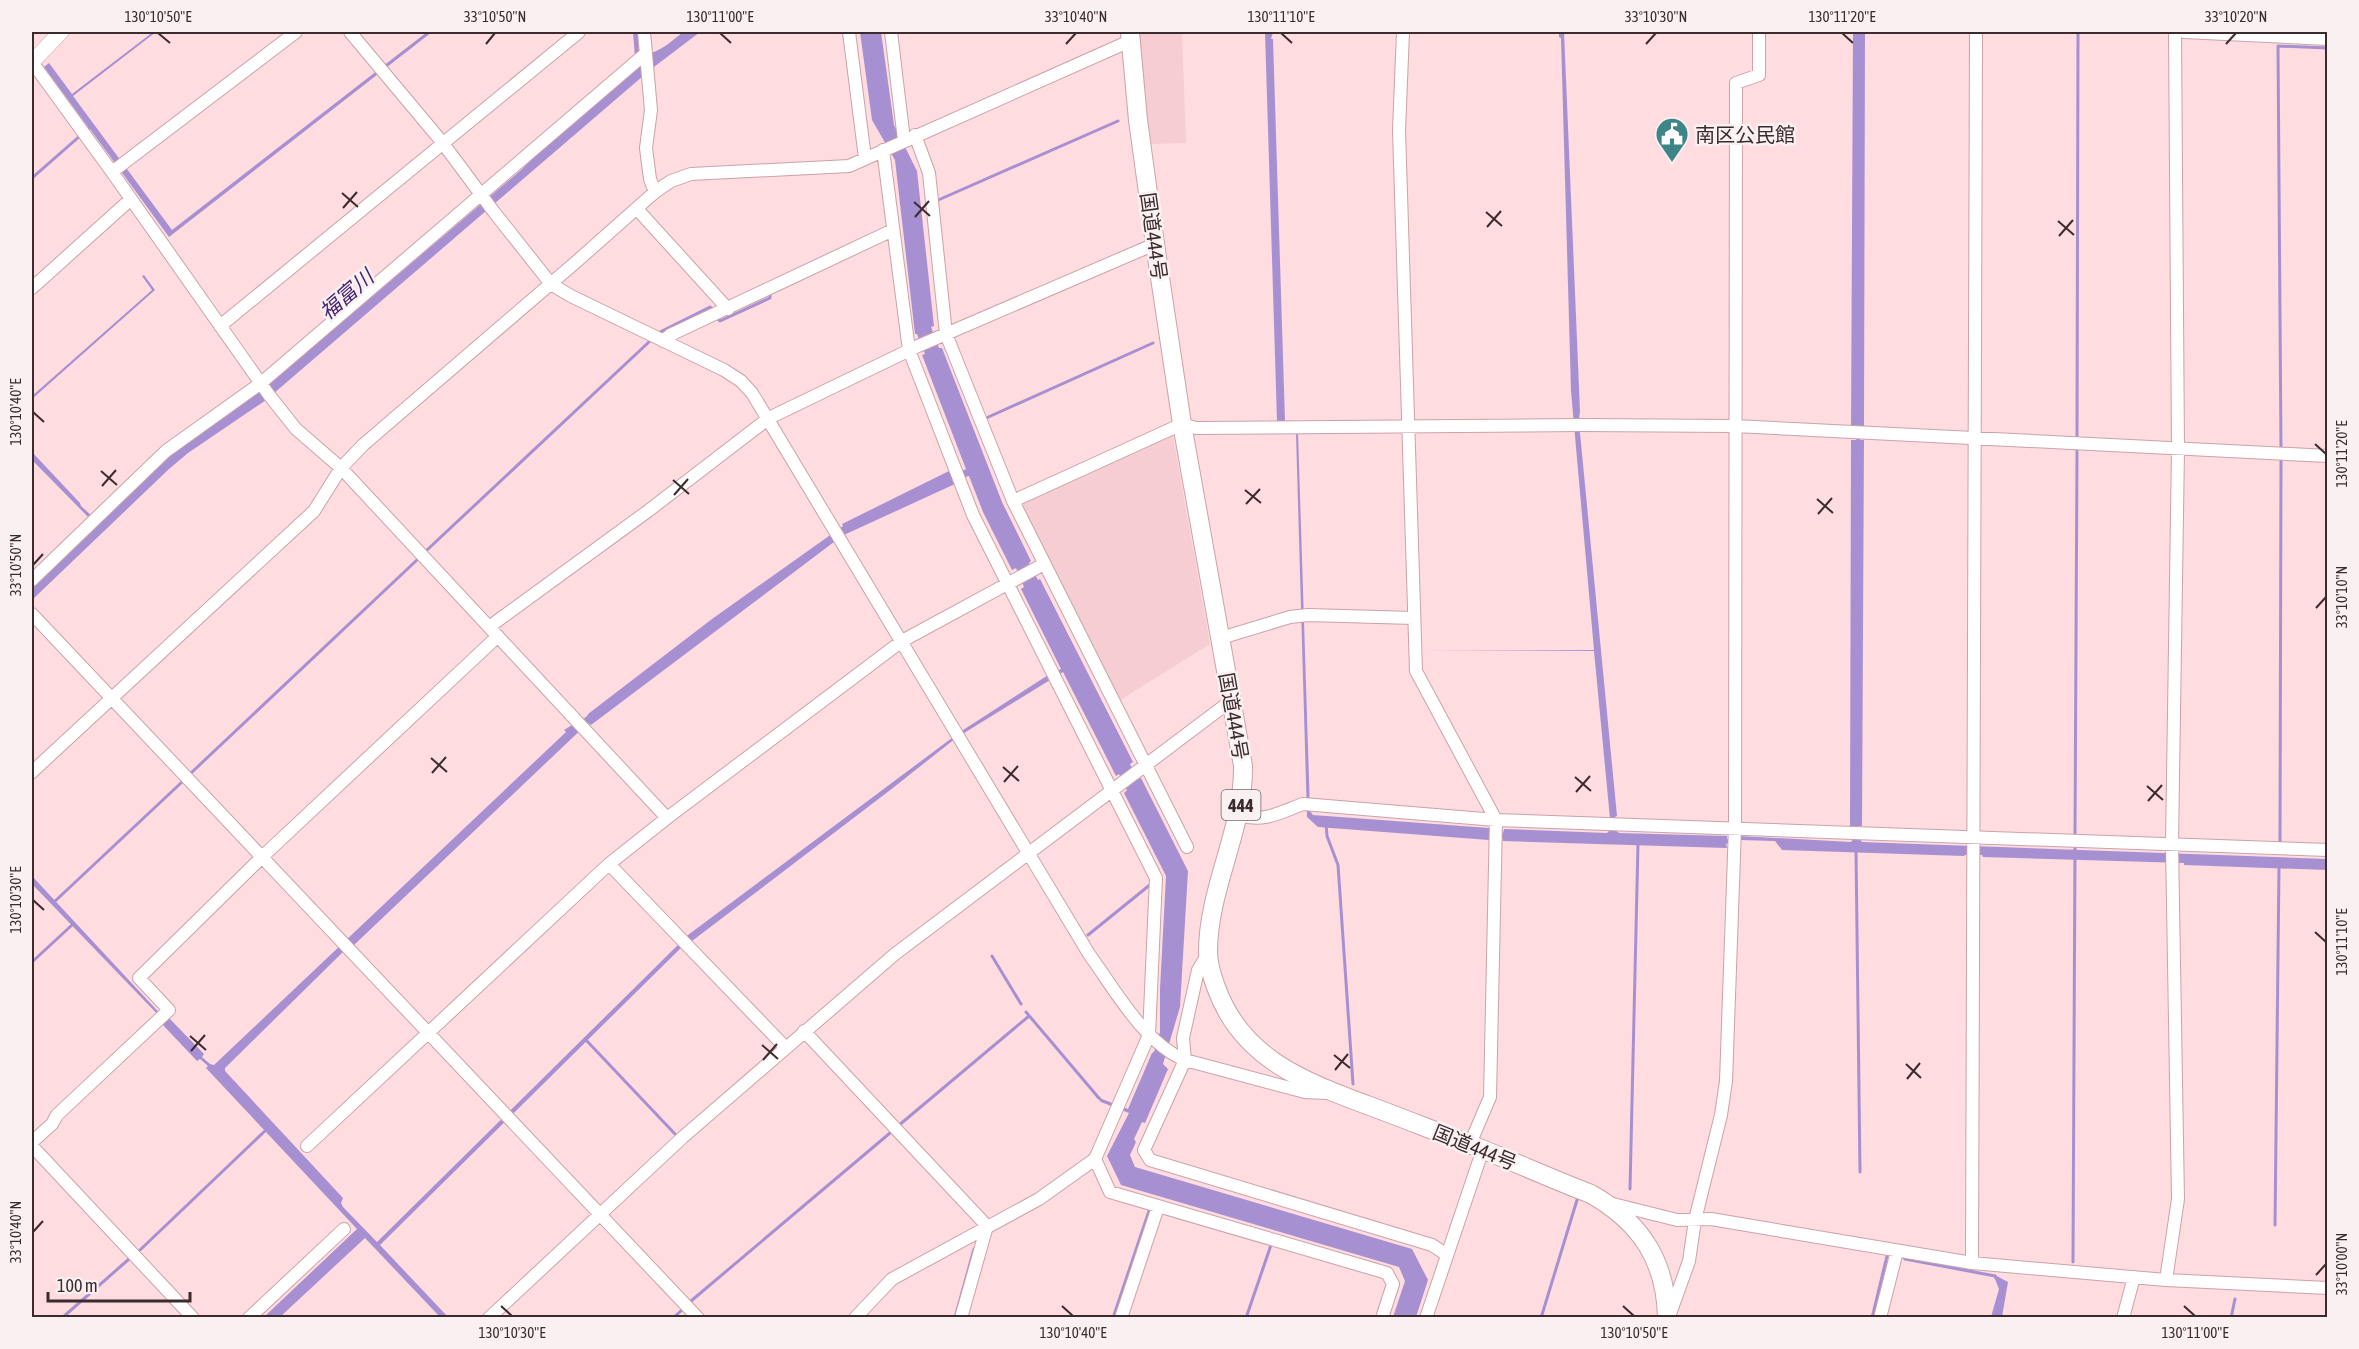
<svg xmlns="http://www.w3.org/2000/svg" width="2359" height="1349" viewBox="0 0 2359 1349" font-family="'Asap Condensed','Noto Sans JP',sans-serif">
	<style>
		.built { fill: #f5cdd2 }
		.water { fill: #a790d2 }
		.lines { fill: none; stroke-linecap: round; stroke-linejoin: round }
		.stream { stroke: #a790d2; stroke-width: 3 }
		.minor-casing { stroke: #cba2a8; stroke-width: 14 }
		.major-casing { stroke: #cba2a8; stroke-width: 16 }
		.highway-casing { stroke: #cba2a8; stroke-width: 20 }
		.minor { stroke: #fff; stroke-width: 12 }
		.major { stroke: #fff; stroke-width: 15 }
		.highway { stroke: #fff; stroke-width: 18 }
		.ticks { fill: none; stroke: #3b2b2d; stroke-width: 2 }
		.labels { text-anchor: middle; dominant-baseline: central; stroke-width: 5; stroke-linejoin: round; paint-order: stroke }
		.shield { fill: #f9f0f1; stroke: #746668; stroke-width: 1.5 }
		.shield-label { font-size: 18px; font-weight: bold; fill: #3b2b2d }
		.poi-label { font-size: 20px; fill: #3b2b2d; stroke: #f9f0f1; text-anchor: start }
		.street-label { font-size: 20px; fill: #3b2b2d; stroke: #f9f0f1 }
		.water-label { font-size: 21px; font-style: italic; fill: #452370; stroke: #f9f0f1 }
		.neatline { fill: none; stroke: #3b2b2d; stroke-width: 2 }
		.ticks-label { font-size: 15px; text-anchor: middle; fill: #3b2b2d }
	</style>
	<rect width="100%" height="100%" fill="#fedce0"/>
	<path class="built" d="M1138,32h44l4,111 -36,1 -7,-43z
		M1172,431l38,213 -93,58 -98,-199z"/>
	<path class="water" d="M153,32h3l-83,64 99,134 255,-198h5l-263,205 -79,-108 -58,51v-4l56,-49 -44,-60 5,-4 23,31z
		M633,32h5l1,24c18,-2 31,-13 44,-24h17l-50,38 -384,330 -78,53 -19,16 -137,131v-13l64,-62 -64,-65v-8l48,51 1,3 12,11 76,-62 98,-70 107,-90 146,-124 115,-113z
		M860,32h21l13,93 23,46 17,155 -3,1 8,21h3l60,154 29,59 -2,2 9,17 2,-1 93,183 -3,2 8,15 3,-1 47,93 -8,136 -17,57 5,5 -23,54 -3,-1 -8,17 2,3 -6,13 5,12 277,82 16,31 -12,37h-23l12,-36 -6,-14 -278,-82 -14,-29 22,-43 -28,-11 -5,-5 3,-1 3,3 26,10 24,-56 2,-1 6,-20v-43l6,-113 -42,-83 3,-3 -8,-16 -3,2 -53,-104 -107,66 -67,53 -197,150 -2,-2 -310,306 68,72h-8l-75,-79 -85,79h-16l93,-88 -151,-161 2,-2 -8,-7 -3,2 -35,-37 2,-3 -132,-137v-8l134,144 3,-2 35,36 -2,3 8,7 4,1 352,-333 -2,-2 8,-5 2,2 14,-12v-1l124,-95 131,-93 -1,-2 107,-53 6,13 -109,50 -12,8 -243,183 -3,-2 -234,222 -1,-1 -10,8 -118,116v3l118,127 -2,5 2,4 34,35 311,-307 272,-203 85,-55 16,-8 -40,-80 3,-2 -8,-19 -4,2 -29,-58 -14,-36 -7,2 -2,-6 6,-3 -44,-114 3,-1 -8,-20h-2l-20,-174 -23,-40z
		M1265,32h8l-2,7h2l12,382 -2,1 15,10 12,379 3,4 176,13v3l14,2 1,-4 103,4 4,-4 -17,-178 -171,-1h171l-23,-259 -10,-353 -2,-1v-5h5l16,379 -2,17 2,5 37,383 -2,1 -1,12 5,4 108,3v3l11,-3 113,6 3,-4 1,-12h-5l1,-386h5v-13h-5l2,-395h12l-1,395h-4v13h4l-2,386h-4l1,12 3,4 465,17v11l-143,-5v-2l-201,-6 -1,-2h-17l-1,1 -182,-6 -7,-9 -35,-1 -14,4 1,4 -224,-7 -1,-4h-13v3l-171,-13 -11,-10 -11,-383 -19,-13z
		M144,275l11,15 -123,109v-3l120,-106 -10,-14z
		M1993,1274l15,8 -6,35h-11l8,-28z"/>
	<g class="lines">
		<path class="stream" d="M936,201l182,-80
			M717,318l3,3 50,-23v-4
			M660,332l50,-25 3,3
			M984,419l169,-76
			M2077,438l1,-404
			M2281,450l-3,-404 50,2
			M427,550l223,-209
			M191,773l227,-214
			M1326,824l1,12 11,29 15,219
			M2075,835l2,-384
			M2280,843l1,-385
			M1856,850l4,322
			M53,903l129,-121
			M1088,935l63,-51
			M992,956l29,48
			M32,962l40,-37
			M1026,1012l72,85
			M586,1040l89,94
			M898,1126l131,-110
			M1630,1189l8,-346
			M2275,1225l4,-359
			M140,1250l127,-121
			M1905,1259l90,17 1,2
			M2073,1262l2,-416
			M691,1301l199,-168
			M62,1318l67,-59
			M673,1318l10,-9
			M955,1318l19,-69
			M1113,1318l37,-110
			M1246,1318l25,-73
			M1541,1318l36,-118
			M1872,1318l15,-62
			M2231,1318l4,-19"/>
		<defs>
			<path id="minor" d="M350,32l92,110 52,70 57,72 20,12 153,74 17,11 11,12 337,561c26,36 55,89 96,106l120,32 21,1
				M849,32l16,126
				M891,32l13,108
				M1403,32l-4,98 17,541 80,149 -6,277 -20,47
				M2184,32l144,7
				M32,62l80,110 157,223 27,34 45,39 326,350
				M915,135l14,38 17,161 67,167 174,346
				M112,172l184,-140
				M655,192l16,-11 20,-7 158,-8 281,-125
				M637,209l91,100
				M32,288l99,-89
				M220,326l359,-294
				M663,341l7,-6 223,-105
				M1013,501l169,-77 14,4 384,-3 155,1 593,30
				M32,580l134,-129 95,-68 384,-329
				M32,614l666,704
				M489,627l159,-116 121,-93 149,-72 237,-102
				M1221,638l69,-21 18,-2 106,3
				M32,772l282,-261 27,-43 22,-23 213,-183 79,-70 -5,-13 -4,-31 5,-38 -7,-78
				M1239,815c25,8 42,-3 64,-11l193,16 832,30
				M609,864l176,183
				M1208,954l-10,16 -15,68 2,22 -41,90 6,10 282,85 15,10
				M804,1031l183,195
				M32,1142l20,-18 5,-9 112,-105 -30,-32 123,-121 236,-221
				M32,1146l161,172
				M307,1146l302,-282 58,-46 235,-177 142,-77
				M1095,1159l15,33 277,81 6,11 -11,34
				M1609,1203l68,17 34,-1 261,44 194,17 162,8
				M1972,1263l4,-1231
				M2166,1280l12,-81 -6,-355 6,-395 -3,-417
				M1670,1314l19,-53 6,-41 26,-105 5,-34 9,-254 1,-744 23,-8v-43
				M249,1318l95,-89
				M489,1318l194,-181 212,-183 337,-254
				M855,1318l37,-39 147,-80 56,-40 54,-124 7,-157 -183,-363 -64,-165 -26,-200
				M961,1318l26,-92
				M1121,1318l37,-111
				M1426,1318l57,-169
				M1880,1318l17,-67
				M2123,1318l11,-41"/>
			<path id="major" d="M32,62l29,-30"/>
			<path id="highway" d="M1130,32l8,88 17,124 27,180 61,342c1,64 -35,122 -35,186 0,12 4,24 8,35 25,71 87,94 151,118 30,11 60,23 89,34 46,17 90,38 135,55 49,28 75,66 76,124"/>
		</defs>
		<use href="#minor" class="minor-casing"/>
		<use href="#major" class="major-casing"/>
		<use href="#highway" class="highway-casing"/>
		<use href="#minor" class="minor"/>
		<use href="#major" class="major"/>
		<use href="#highway" class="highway"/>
	</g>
	<path class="ticks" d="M158,33l12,10M720,33l11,10M1281,33l11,10M1842,33l11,10M486,44l9,-11M1066,44l10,-11M1646,44l10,-11M2226,44l10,-11M342,193l16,14M914,202l16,14M343,208l14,-16M1486,212l16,14M915,217l14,-16M2058,221l16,14M1487,227l14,-16M2059,236l14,-16M33,412l11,10M2315,444l11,10M101,471l16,14M673,480l16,14M102,486l14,-16M1245,490l16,13M674,495l14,-16M1817,499l16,14M1246,504l14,-15M1818,514l14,-16M33,565l10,-11M2316,608l10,-11M431,758l16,14M1003,767l16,14M432,773l14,-16M1575,777l16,14M1004,782l14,-16M2147,786l16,14M1576,792l14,-16M2148,801l14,-16M33,900l11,10M2315,932l11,10M190,1036l16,14M762,1045l16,14M191,1051l14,-16M1334,1055l16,13M763,1060l14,-16M1906,1064l15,14M1335,1070l13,-16M1907,1079l13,-16M33,1232l10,-11M2316,1275l10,-11M501,1306l11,10M1062,1306l11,10M1623,1306l11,10M2184,1306l11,10"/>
	<defs>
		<symbol id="civic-pin" viewBox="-11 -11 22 30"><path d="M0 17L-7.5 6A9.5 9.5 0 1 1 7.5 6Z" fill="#3d8586" stroke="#f9f0f1"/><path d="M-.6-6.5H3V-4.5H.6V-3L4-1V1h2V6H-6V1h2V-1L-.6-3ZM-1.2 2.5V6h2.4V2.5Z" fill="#fff"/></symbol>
	</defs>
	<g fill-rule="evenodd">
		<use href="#civic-pin" x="1653" y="115" width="38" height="52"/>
	</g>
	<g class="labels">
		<rect class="shield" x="1221.5" y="790" width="39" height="30" rx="4.5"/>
		<g class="shield-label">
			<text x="1241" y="805">444</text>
		</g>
		<g class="poi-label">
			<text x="1695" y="134">南区公民館</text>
		</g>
		<g class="street-label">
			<text transform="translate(1154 236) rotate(82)">国道444号</text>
			<text transform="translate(1234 716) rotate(80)">国道444号</text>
			<text transform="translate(1475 1147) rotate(22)">国道444号</text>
		</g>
		<g class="water-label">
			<text transform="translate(346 294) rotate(-41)">福富川</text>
		</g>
	</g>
	<rect width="2359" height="1349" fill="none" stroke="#f9f0f1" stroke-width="66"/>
	<path d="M48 1292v9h142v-9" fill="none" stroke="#3b2b2d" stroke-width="3"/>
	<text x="57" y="1292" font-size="18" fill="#3b2b2d" stroke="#f9f0f1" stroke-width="4.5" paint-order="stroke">100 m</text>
	<rect x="33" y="33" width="2293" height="1283" class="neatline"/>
	<g class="ticks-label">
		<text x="158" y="22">130°10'50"E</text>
		<text x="495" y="22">33°10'50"N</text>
		<text x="720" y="22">130°11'00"E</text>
		<text x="1076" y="22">33°10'40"N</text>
		<text x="1281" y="22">130°11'10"E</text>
		<text x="1656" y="22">33°10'30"N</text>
		<text x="1842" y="22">130°11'20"E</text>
		<text x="2236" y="22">33°10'20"N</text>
		<text transform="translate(16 412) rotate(-90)" y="5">130°10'40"E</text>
		<text transform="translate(2342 454) rotate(-90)" y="5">130°11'20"E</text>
		<text transform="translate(16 565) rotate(-90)" y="5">33°10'50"N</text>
		<text transform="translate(2342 597) rotate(-90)" y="5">33°10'10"N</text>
		<text transform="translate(16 900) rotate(-90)" y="5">130°10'30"E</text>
		<text transform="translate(2342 942) rotate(-90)" y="5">130°11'10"E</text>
		<text transform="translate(16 1232) rotate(-90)" y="5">33°10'40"N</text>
		<text transform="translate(2342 1264) rotate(-90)" y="5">33°10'00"N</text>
		<text x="512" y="1338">130°10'30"E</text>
		<text x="1073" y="1338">130°10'40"E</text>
		<text x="1634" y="1338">130°10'50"E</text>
		<text x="2195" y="1338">130°11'00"E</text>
	</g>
</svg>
